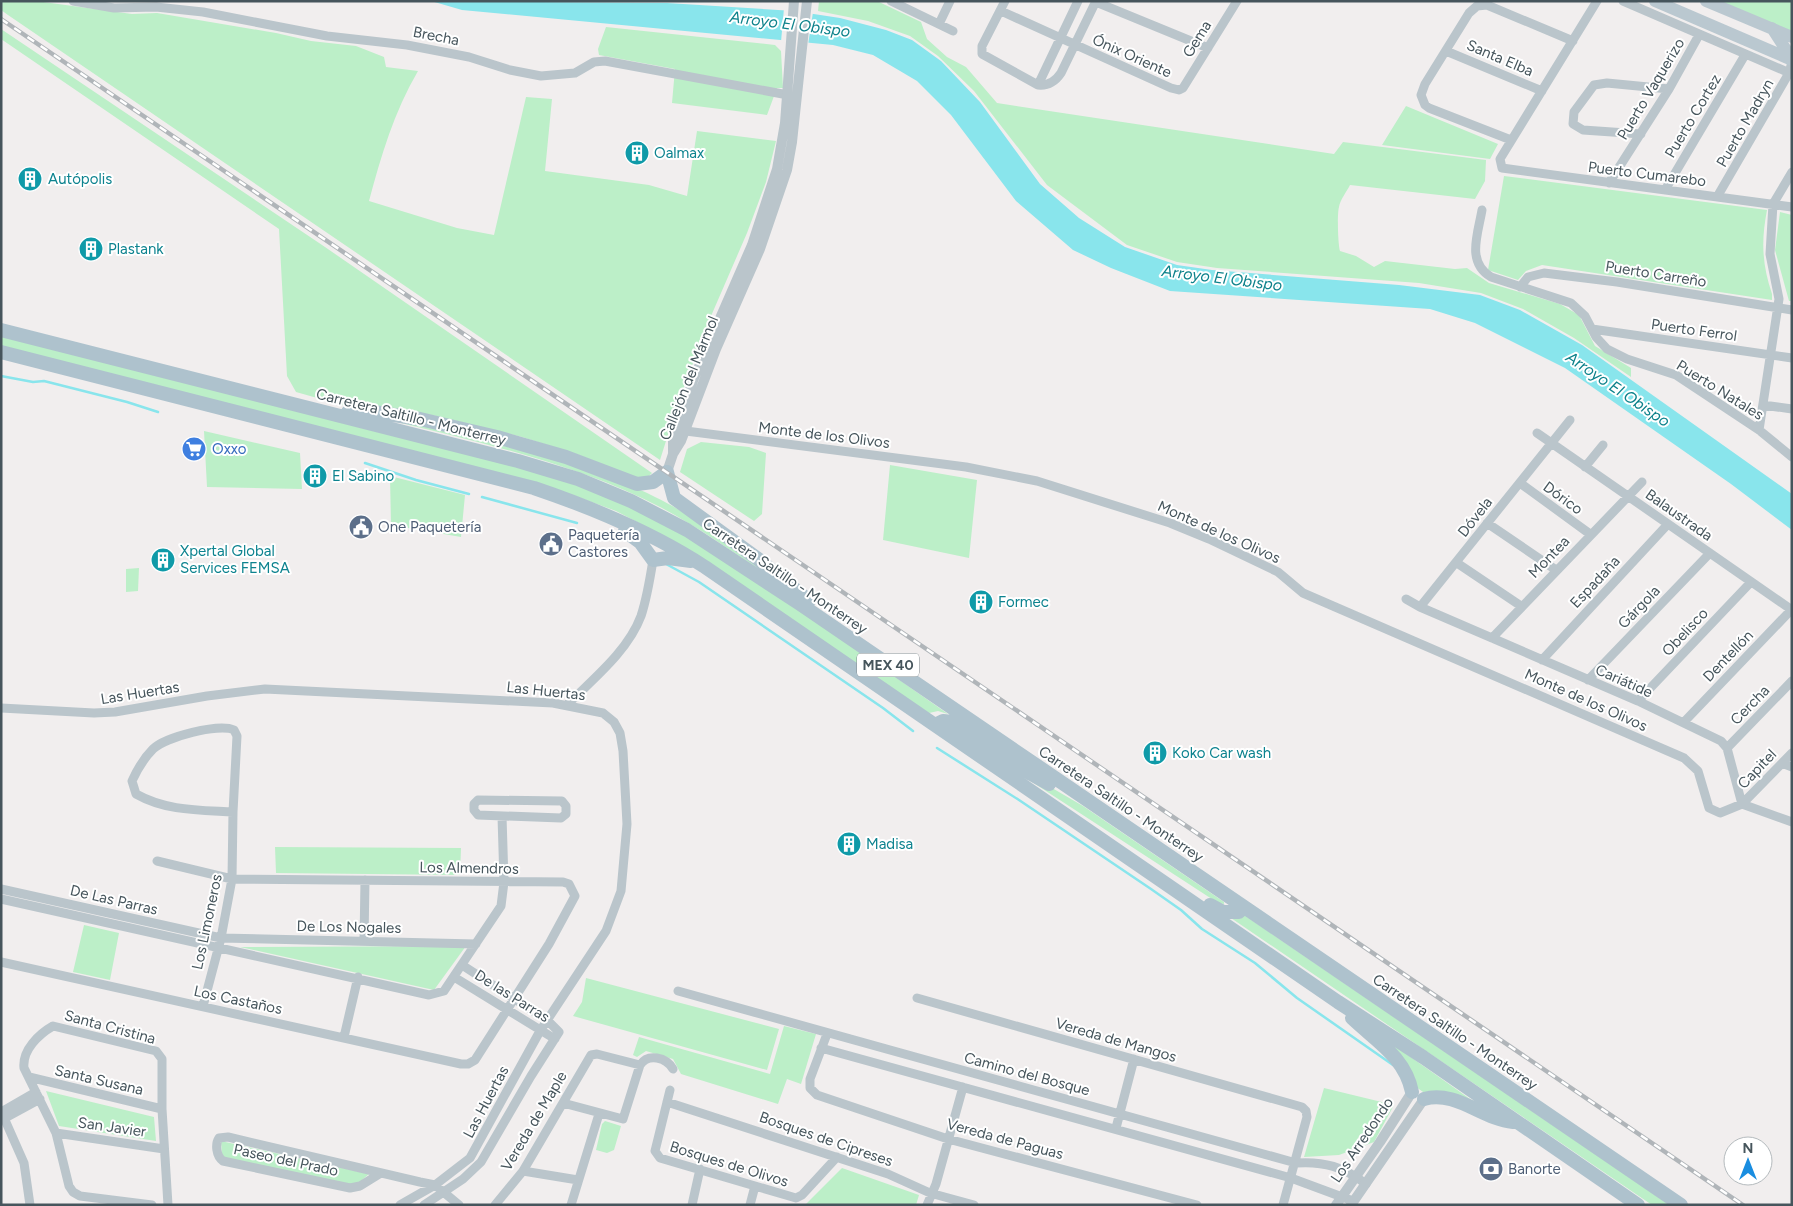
<svg xmlns="http://www.w3.org/2000/svg" width="1793" height="1206" viewBox="0 0 1793 1206" font-family="Figtree,sans-serif">
	<style>
		.green { fill: #bcefc8 }
		.water { fill: #89e5ec }
		.pier { fill: #f1eeee }
		.lines { fill: none; stroke-linecap: round; stroke-linejoin: round }
		.stream { stroke: #89e5ec; stroke-width: 2.5 }
		.minor { stroke: #bac5cb; stroke-width: 9 }
		.tertiary { stroke: #bac5cb; stroke-width: 10 }
		.secondary { stroke: #bac8d0; stroke-width: 12 }
		.primary { stroke: #aec2cd; stroke-width: 14 }
		.rail-casing { stroke: #b0b5b9; stroke-width: 4.5 }
		.rail { stroke: #fff; stroke-width: 2.5; stroke-dasharray: 8; stroke-linecap: butt }
		.labels { text-anchor: middle; dominant-baseline: central; stroke-width: 4; stroke-linejoin: round; paint-order: stroke }
		.shield { fill: #fff; stroke: #7e888d; stroke-width: 1 }
		.shield-label { font-size: 14px; font-weight: bold; fill: #46555c }
		.street-label { font-size: 15px; fill: #46555c; stroke: #fff }
		.culture-label { font-size: 15px; fill: #0d838f; stroke: #fff; text-anchor: start }
		.shop-label { font-size: 15px; fill: #366cbe; stroke: #fff; text-anchor: start }
		.service-label { font-size: 15px; fill: #4e5e75; stroke: #fff; text-anchor: start }
		.water-label { font-size: 16px; font-style: italic; fill: #0d828b; stroke: #fff }
	</style>
	<rect width="100%" height="100%" fill="#f1eeee"/>
	<path class="green" d="M1,1h35l96,13 25,-1 119,20 35,8 45,5 28,11 2,10 32,4c-24,41 -37,85 -49,130l88,27 37,7 32,-138 26,2 -7,72 104,14 38,11 10,-65 79,10 -10,41 -19,51 -39,90 -30,80 -18,57 -652,-445 -7,-5z
		M819,1h58l44,21 6,17 20,18 19,10 31,36 337,51 9,-12 143,18 -1,21 -10,18 -125,-14c-3,6 -10,15 -11,22 -2,7 -1,38 1,44l16,5 18,11 11,-6 70,8 12,-1 22,15 71,21 19,11 16,31 36,22v9l-57,-39 -51,-29 -42,-16 -62,-10 -202,-15 -40,-6 -50,-17 -80,-60 -73,-94 -36,-35 -28,-20 -42,-15 -50,-10z
		M1717,1l75,1v31z
		M606,27l169,18 6,6 2,37h-6l-10,27 -95,-12 3,-34 -76,-14 -1,-6z
		M1,29l324,218 327,226 -5,5 -8,1 -60,-24 -57,-18 -90,-22 -90,-10 -46,-13 -9,-16 -8,-147 -278,-190z
		M1406,106l92,38 -8,15 -108,-14z
		M1504,176l263,34c-6,31 -5,54 5,84v6l-230,-35 -16,6 -8,9 -30,-10z
		M1780,212l12,3v86h-3l-14,-51z
		M1,336l511,129c56,17 113,34 163,63 95,56 183,124 273,186l-10,-3 -9,2 -290,-190 -23,-12 -49,-18 -566,-145z
		M377,417c41,5 80,16 119,27 51,13 112,29 159,53 36,17 87,54 116,80 -36,-23 -71,-49 -109,-69 -89,-46 -188,-67 -285,-91z
		M204,431l96,22 2,36 -95,-2z
		M701,442l48,5 17,6 -4,61 -8,7 -74,-49 7,-23z
		M890,465l87,15 -8,78 -86,-18z
		M390,476l75,19 -4,42 -70,-12z
		M139,568l-1,23 -12,1v-23z
		M946,726l137,80 141,96v2l-6,-1z
		M275,847l186,1 -1,27 -184,-2z
		M1244,915l398,271 27,19h-17l-421,-287 5,1z
		M84,925l35,8 -9,47 -37,-8z
		M466,946l-32,44 -194,-43z
		M586,978l193,51 -12,41 -194,-54 9,-14z
		M1364,1024l123,87 -61,-17 -10,-7z
		M784,1026l32,8 -15,50 -14,-5 -9,25 -97,-30 -8,-15 -27,-8 -9,6 -4,-2 6,-18 131,37z
		M1324,1088l70,17 -20,37 -35,13 -35,2z
		M46,1091l108,26 2,24 -97,-15z
		M605,1121l16,5 -7,24 -7,3 -11,-3 6,-26z
		M221,1141l148,33 -14,12 -133,-29z
		M842,1168l77,27 -3,10h-111z"/>
	<path class="water" d="M431,1l236,2 127,8 46,7 46,12 26,10 29,21 39,41 60,82 39,34 46,29 52,18 35,5 187,15 81,10 40,15 62,35 210,149v36l-61,-46 -166,-116 -90,-45 -45,-14 -260,-18 -59,-23 -38,-18 -57,-49 -65,-86 -34,-34 -44,-26 -40,-10 -371,-35z"/>
	<path class="pier" d="M784,8l29,4 -5,33 -27,-3z"/>
	<g class="lines">
		<path class="stream" d="M1,376l32,6 11,-1 83,21 31,10
			M365,463l51,17 53,14
			M482,497l95,26
			M666,564l33,18 184,126 30,23
			M937,748l82,52 132,89 30,21 21,19 53,34 42,35 96,67"/>
		<path class="minor" d="M73,1l41,7 42,-1 47,5 124,24 80,9 62,12 41,13 31,6 34,-3 19,-11 11,-1 183,34
			M891,1l62,30
			M1005,1l-23,45v8l56,31c10,1 17,-3 23,-12l35,-72
			M1597,1l-97,158 2,9 290,39
			M1623,1l169,73
			M1096,2l112,46
			M1001,11l170,77 8,2 4,-2 54,-87
			M939,24l11,-23
			M1446,51l96,40
			M1038,85l40,-84
			M1641,134l-58,-4 -10,-6 1,-12 20,-27 13,-2 62,6
			M1511,140l-82,-32 -4,-3 -4,-10 4,-11 44,-71 8,-7 10,-1 86,36
			M1609,183l60,-94 30,-54
			M1665,190l80,-135
			M1717,197l72,-124 3,-11
			M1482,210c-4,24 -16,52 9,67l80,26 14,13 11,21 11,12 20,10 49,16 83,55 33,27
			M1520,287l8,-10 16,-4 73,9 175,28
			M1592,329l200,29
			M1763,405l29,4
			M678,430l288,37 71,14 133,42 39,16 69,33 25,21 381,165 14,13 11,37 11,5 22,-9 50,-51
			M1759,430l20,-131 -9,-45 3,-50 19,-32
			M1537,433l255,177
			M1585,467l18,-22
			M1520,483l70,51
			M1487,523l69,47
			M1457,563l64,43
			M1406,599l14,8 218,94 83,40 6,7 15,56 50,18
			M1420,607l150,-187
			M1492,638l150,-156
			M1542,660l126,-136
			M1588,680l122,-127
			M1638,701l113,-119
			M567,705c26,-26 61,-54 74,-89 6,-18 9,-37 12,-56
			M1,708l93,5 21,-1 92,-16 58,-7 288,14 50,10 11,9 6,11 3,18 4,73 -6,67 -15,40 -66,100 -70,127 -35,27 -35,20
			M1684,722l108,-113
			M1727,748l65,-67
			M1782,763l10,4
			M478,800l84,1 4,5v8l-5,4 -83,-3 -4,-5v-6z
			M1,889l220,49 255,6
			M1,899l428,96 15,-4 57,-85 3,-24 -2,-66
			M364,941l1,-61
			M1,962l460,102h7l7,-4 74,-116 26,-48 -6,-12 -6,-2 -331,-3 -75,-18
			M454,977l101,62
			M678,991l618,172c28,-2 48,4 70,21
			M917,998l385,109 4,4 1,6 -24,88
			M203,1006l18,-68 11,-59 1,-67 4,-76 -3,-6c-15,-7 -69,7 -81,19 -8,8 -16,21 -21,32l4,13c30,17 63,16 97,18
			M827,1034l-17,45v9l7,7 131,44 249,66
			M344,1037l14,-60
			M821,1048l470,130 62,23
			M29,1077l133,32
			M670,1090l-15,61 5,7 136,40 6,-3 35,-38
			M667,1102l221,72 42,19 44,12
			M563,1103l60,16 17,-54
			M1,1111l23,52 6,42
			M1,1112l35,-20
			M5,1118l35,-19
			M1116,1128l18,-69
			M56,1133l108,16
			M523,1171l55,9
			M381,1173l-21,13 -10,2 -127,-27c-7,-5 -8,-17 -4,-23l9,-1 192,45 15,3 24,20
			M152,1205l-72,-9 -7,-4 -4,-6 -13,-53 -32,-65c-2,-18 15,-34 29,-42l103,25 6,8v50l6,96
			M424,1205l39,-26 18,-17 50,-86 28,-44 -12,-12 -85,-55
			M495,1205l28,-34 68,-116 6,-1 43,11c8,-12 26,-8 33,4
			M571,1205l28,-91
			M692,1205l8,-36
			M750,1205l5,-19
			M927,1205l9,-21 27,-97"/>
		<path class="tertiary" d="M673,453v-13l21,-62 58,-133 25,-76 8,-46 9,-122
			M667,472l6,-18 8,-13 35,-92 44,-100 27,-79 5,-28 15,-141
			M1336,1205l44,-63 32,-50
			M1351,1205l73,-106"/>
		<path class="secondary" d="M1655,1l137,59
			M1706,1l86,36
			M1772,28l20,31"/>
		<path class="primary" d="M1,330l517,131 60,18 53,22 56,29 113,74 881,601
			M1,352l533,136c59,20 119,45 171,79l633,435 85,55 215,148
			M348,412h26l46,7 77,18 69,20 71,27 16,-2 14,-10 7,26 84,61 51,42
			M625,531l15,11 13,18 15,-2 23,3
			M935,725l8,-4 10,1 78,52 18,10
			M1210,905l13,7h16l4,-5
			M1352,1018c24,23 53,39 60,74
			M1424,1099c32,-9 58,20 89,23"/>
		<defs>
			<path id="rail" d="M1,19l1742,1186"/>
		</defs>
		<use href="#rail" class="rail-casing"/>
		<use href="#rail" class="rail"/>
	</g>
	<defs>
		<symbol id="building-disc" viewBox="-11 -11 22 22"><circle r="9.5" fill="#0f9aa8" stroke="#fff"/><path d="M-4-6H4V6H1V3H-1V6H-4ZM-2.5-4.3h1.7v1.8h-1.7ZM.8-4.3h1.7v1.8H.8ZM-2.5-1h1.7V.8h-1.7ZM.8-1h1.7V.8H.8Z" fill="#fff"/></symbol>
		<symbol id="supermarket-disc" viewBox="-11 -11 22 22"><circle r="9.5" fill="#3f7fe0" stroke="#fff"/><path d="M-6-5.5h2.5l.6 2H6L4.5 2H-2.5L-4.4-4H-6ZM-1.5 3.2a1.3 1.3 0 1 0 .1 0ZM3 3.2a1.3 1.3 0 1 0 .1 0Z" fill="#fff"/></symbol>
		<symbol id="civic-disc" viewBox="-11 -11 22 22"><circle r="9.5" fill="#5c6f8a" stroke="#fff"/><path d="M-.6-6.5H3V-4.5H.6V-3L4-1V1h2V6H-6V1h2V-1L-.6-3ZM-1.2 2.5V6h2.4V2.5Z" fill="#fff"/></symbol>
		<symbol id="bank-disc" viewBox="-11 -11 22 22"><circle r="9.5" fill="#5c6f8a" stroke="#fff"/><path d="M-6-4H6V4H-6ZM0-2.3a2.3 2.3 0 1 0 0 4.6a2.3 2.3 0 1 0 0-4.6Z" fill="#fff"/></symbol>
	</defs>
	<g fill-rule="evenodd">
		<use href="#building-disc" x="623" y="139" width="28" height="28"/>
		<use href="#building-disc" x="16" y="165" width="28" height="28"/>
		<use href="#building-disc" x="77" y="235" width="28" height="28"/>
		<use href="#supermarket-disc" x="180" y="435" width="28" height="28"/>
		<use href="#building-disc" x="301" y="462" width="28" height="28"/>
		<use href="#civic-disc" x="347" y="513" width="28" height="28"/>
		<use href="#civic-disc" x="537" y="530" width="28" height="28"/>
		<use href="#building-disc" x="149" y="546" width="28" height="28"/>
		<use href="#building-disc" x="967" y="588" width="28" height="28"/>
		<use href="#building-disc" x="1141" y="739" width="28" height="28"/>
		<use href="#building-disc" x="835" y="830" width="28" height="28"/>
		<use href="#bank-disc" x="1477" y="1155" width="28" height="28"/>
	</g>
	<g class="labels">
		<rect class="shield" x="857" y="653.5" width="62" height="23" rx="4"/>
		<g class="shield-label">
			<text x="888" y="665">MEX 40</text>
		</g>
		<g class="street-label">
			<text transform="translate(436 36) rotate(11)">Brecha</text>
			<text transform="translate(1197 39) rotate(-58)">Gema</text>
			<text transform="translate(1132 56) rotate(24)">Ónix Oriente</text>
			<text transform="translate(1500 58) rotate(23)">Santa Elba</text>
			<text transform="translate(1651 89) rotate(-59)">Puerto Vaquerizo</text>
			<text transform="translate(1693 116) rotate(-59)">Puerto Cortez</text>
			<text transform="translate(1745 123) rotate(-60)">Puerto Madryn</text>
			<text transform="translate(1647 174) rotate(7)">Puerto Cumarebo</text>
			<text transform="translate(1656 274) rotate(9)">Puerto Carreño</text>
			<text transform="translate(1694 330) rotate(8)">Puerto Ferrol</text>
			<text transform="translate(689 378) rotate(-68)">Callejón del Mármol</text>
			<text transform="translate(1720 390) rotate(32)">Puerto Natales</text>
			<text transform="translate(411 417) rotate(14)">Carretera Saltillo - Monterrey</text>
			<text transform="translate(824 435) rotate(7)">Monte de los Olivos</text>
			<text transform="translate(1563 498) rotate(36)">Dórico</text>
			<text transform="translate(1679 515) rotate(35)">Balaustrada</text>
			<text transform="translate(1475 517) rotate(-52)">Dóvela</text>
			<text transform="translate(1219 532) rotate(24)">Monte de los Olivos</text>
			<text transform="translate(1549 557) rotate(-46)">Montea</text>
			<text transform="translate(785 576) rotate(34)">Carretera Saltillo - Monterrey</text>
			<text transform="translate(1595 582) rotate(-47)">Espadaña</text>
			<text transform="translate(1639 607) rotate(-46)">Gárgola</text>
			<text transform="translate(1685 632) rotate(-47)">Obelisco</text>
			<text transform="translate(1728 656) rotate(-46)">Dentellón</text>
			<text transform="translate(1624 681) rotate(24)">Cariátide</text>
			<text transform="translate(546 691) rotate(6)">Las Huertas</text>
			<text transform="translate(140 693) rotate(-9)">Las Huertas</text>
			<text transform="translate(1586 700) rotate(24)">Monte de los Olivos</text>
			<text transform="translate(1750 705) rotate(-46)">Cercha</text>
			<text transform="translate(1757 769) rotate(-46)">Capitel</text>
			<text transform="translate(1121 804) rotate(34)">Carretera Saltillo - Monterrey</text>
			<text transform="translate(469 868) rotate(1)">Los Almendros</text>
			<text transform="translate(114 900) rotate(13)">De Las Parras</text>
			<text transform="translate(207 922) rotate(-78)">Los Limoneros</text>
			<text transform="translate(349 927) rotate(1)">De Los Nogales</text>
			<text transform="translate(512 996) rotate(32)">De las Parras</text>
			<text transform="translate(238 1000) rotate(12)">Los Castaños</text>
			<text transform="translate(110 1027) rotate(15)">Santa Cristina</text>
			<text transform="translate(1455 1032) rotate(34)">Carretera Saltillo - Monterrey</text>
			<text transform="translate(1116 1040) rotate(16)">Vereda de Mangos</text>
			<text transform="translate(1027 1074) rotate(15)">Camino del Bosque</text>
			<text transform="translate(99 1080) rotate(13)">Santa Susana</text>
			<text transform="translate(486 1102) rotate(-62)">Las Huertas</text>
			<text transform="translate(534 1121) rotate(-59)">Vereda de Maple</text>
			<text transform="translate(112 1127) rotate(8)">San Javier</text>
			<text transform="translate(826 1139) rotate(19)">Bosques de Cipreses</text>
			<text transform="translate(1005 1139) rotate(15)">Vereda de Paguas</text>
			<text transform="translate(1362 1140) rotate(-56)">Los Arredondo</text>
			<text transform="translate(286 1160) rotate(12)">Paseo del Prado</text>
			<text transform="translate(729 1164) rotate(17)">Bosques de Olivos</text>
		</g>
		<g class="culture-label">
			<text x="654" y="153">Oalmax</text>
			<text x="48" y="179">Autópolis</text>
			<text x="108" y="249">Plastank</text>
			<text x="332" y="476">El Sabino</text>
			<text x="180" y="551">Xpertal Global<tspan x="180" dy="17">Services FEMSA</tspan></text>
			<text x="998" y="602">Formec</text>
			<text x="1172" y="753">Koko Car wash</text>
			<text x="866" y="844">Madisa</text>
		</g>
		<g class="shop-label">
			<text x="212" y="449">Oxxo</text>
		</g>
		<g class="service-label">
			<text x="378" y="527">One Paquetería</text>
			<text x="568" y="535">Paquetería<tspan x="568" dy="17">Castores</tspan></text>
			<text x="1508" y="1169">Banorte</text>
		</g>
		<g class="water-label">
			<text transform="translate(790 24) rotate(7)">Arroyo El Obispo</text>
			<text transform="translate(1222 278) rotate(7)">Arroyo El Obispo</text>
			<text transform="translate(1618 389) rotate(34)">Arroyo El Obispo</text>
		</g>
	</g>
	<rect width="1793" height="1206" fill="none" stroke="#46555c" stroke-width="5"/>
	<g transform="translate(1748 1161)"><circle r="24" fill="#ffffff" stroke="#b5bbbe"/>
	<path d="M0-4L9 19L0 12L-9 19Z" fill="#198de0"/>
	<text y="-8" font-size="14" font-weight="bold" text-anchor="middle" fill="#46555c">N</text>
	</g>
</svg>
